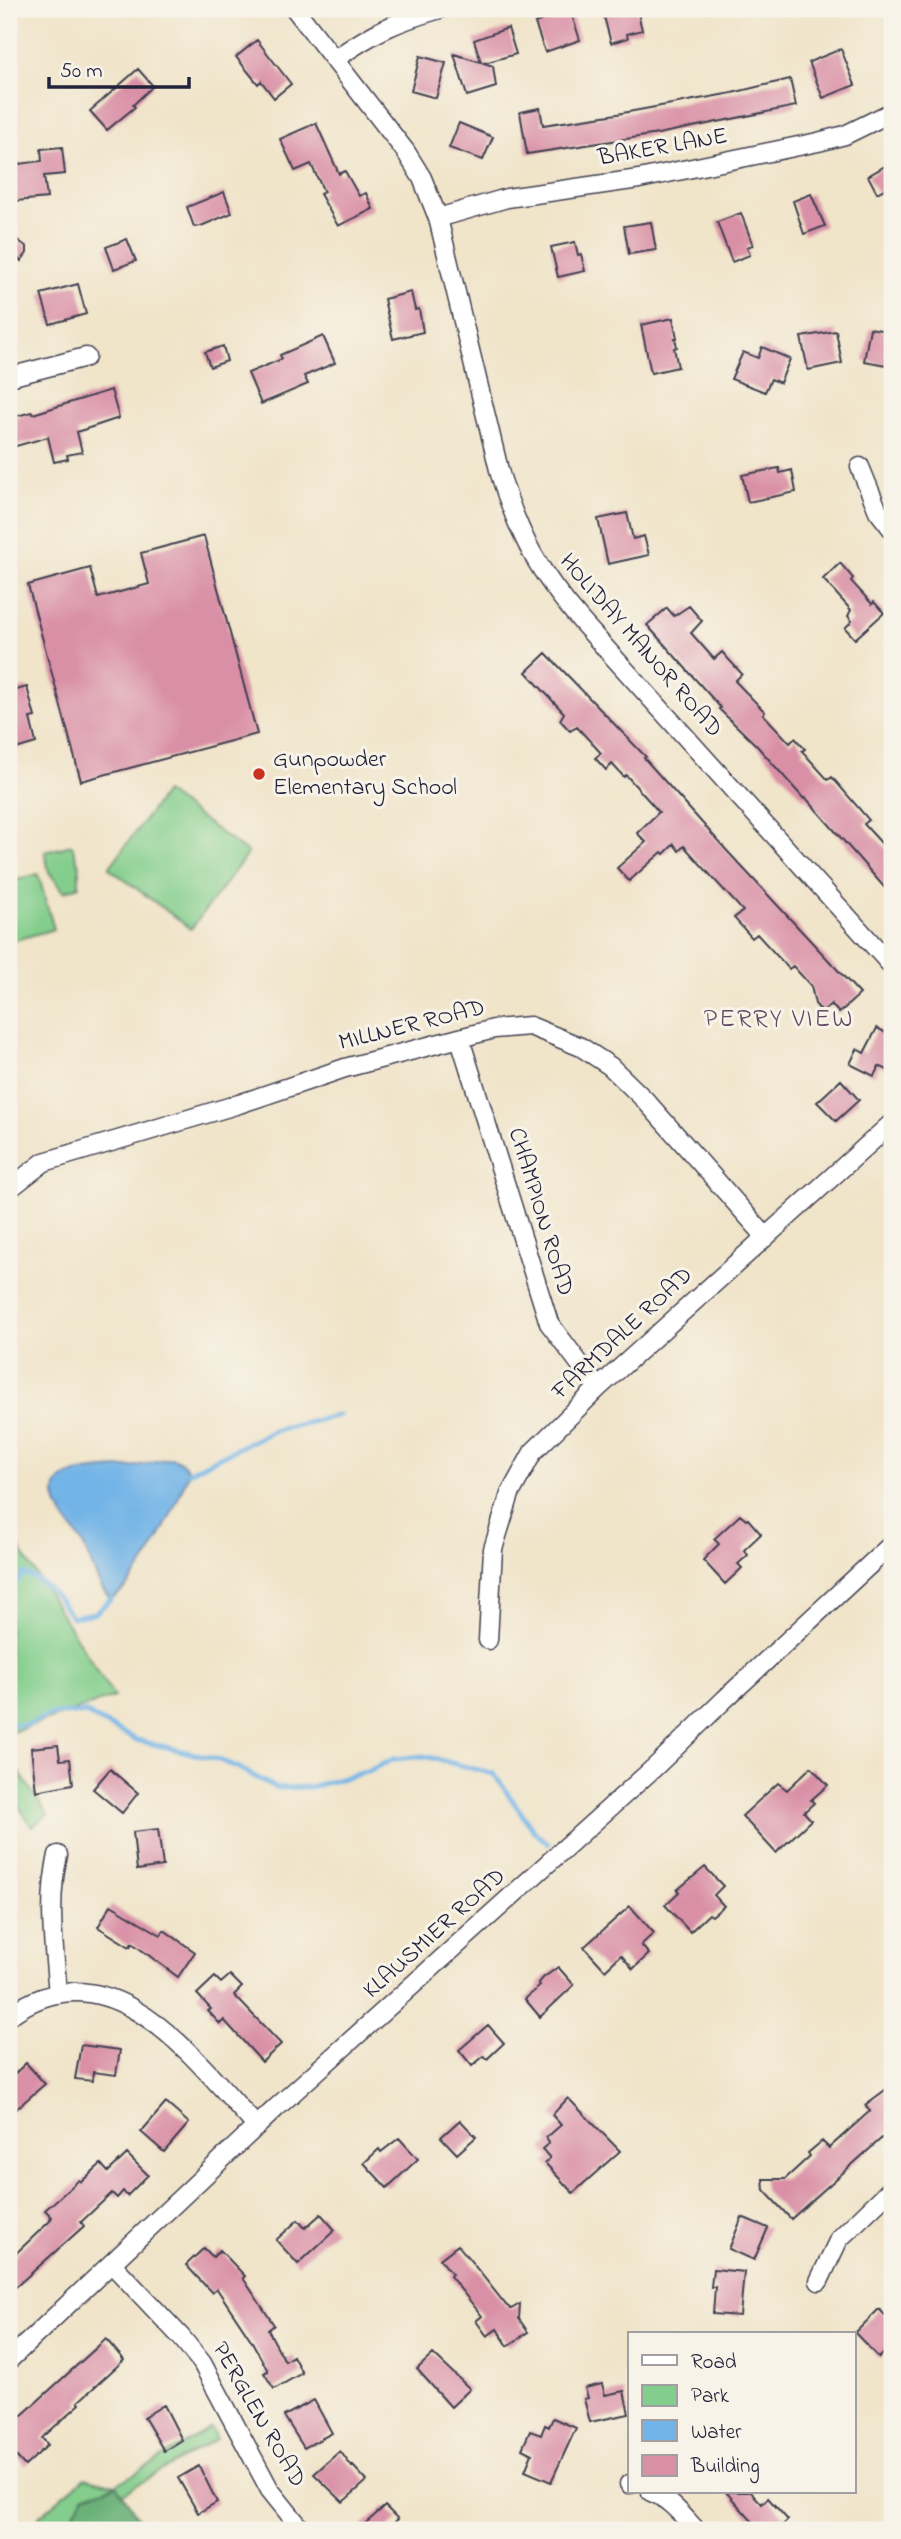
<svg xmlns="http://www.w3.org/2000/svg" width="901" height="2539" viewBox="0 0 901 2539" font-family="'Indie Flower',sans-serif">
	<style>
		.green { fill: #83ce8c; stroke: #527864; stroke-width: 2 }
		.forest { fill: #6ab178; stroke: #466a5a; stroke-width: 2 }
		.water { fill: #72b4e7; stroke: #4a6b91; stroke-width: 2 }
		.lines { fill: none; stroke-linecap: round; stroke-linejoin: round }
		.stream { stroke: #72b4e7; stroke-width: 5 }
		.building { fill: #d98fa6 }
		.minor-casing { stroke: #413f50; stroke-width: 21 }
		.minor { stroke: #fff; stroke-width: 18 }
		.poi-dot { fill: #c8321e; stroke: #f7f3e8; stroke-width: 2.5 }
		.labels { text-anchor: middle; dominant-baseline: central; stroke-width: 6; stroke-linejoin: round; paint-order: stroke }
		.street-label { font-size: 24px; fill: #22223b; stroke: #f7f3e8 }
		.poi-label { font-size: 24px; fill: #22223b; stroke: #f7f3e8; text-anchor: start }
		.neighbourhood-label { font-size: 26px; letter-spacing: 2px; fill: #624860; stroke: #f7f3e8 }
	</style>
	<rect width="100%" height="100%" fill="#f7f3e8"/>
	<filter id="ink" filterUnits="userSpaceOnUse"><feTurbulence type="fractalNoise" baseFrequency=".0143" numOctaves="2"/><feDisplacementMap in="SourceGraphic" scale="14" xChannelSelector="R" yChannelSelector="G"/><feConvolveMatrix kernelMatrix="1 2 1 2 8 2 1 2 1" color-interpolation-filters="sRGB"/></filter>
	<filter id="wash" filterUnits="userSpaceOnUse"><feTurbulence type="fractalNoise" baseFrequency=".00686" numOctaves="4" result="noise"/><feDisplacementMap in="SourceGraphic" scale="28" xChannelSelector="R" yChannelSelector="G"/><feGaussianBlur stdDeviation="1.57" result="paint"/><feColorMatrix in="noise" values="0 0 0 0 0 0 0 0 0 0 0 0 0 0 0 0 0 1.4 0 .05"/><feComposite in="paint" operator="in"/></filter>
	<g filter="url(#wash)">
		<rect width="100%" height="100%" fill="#f0e4c9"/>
		<path class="green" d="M165,792l83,61 -57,76 -82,-61z
			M72,845l7,21v20l-15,6 -15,-20 -4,-20z
			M38,874l16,55 -45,13v-60z
			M18,1546l96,151 -105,36v-178z
			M9,1757l39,58 -16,11 -23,-34z
			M211,2428l5,11 -96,56 20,35h-100l-1,-14 46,-39 31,8z"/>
		<path class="forest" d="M117,2485l29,45h-78l6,-18 11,-17z"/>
		<path class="water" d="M173,1458l11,6 5,8c-13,33 -47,111 -78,127 -16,-14 -19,-40 -30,-58 -9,-14 -24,-29 -26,-47 -2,-28 58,-24 76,-27 15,-2 27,-8 42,-9z"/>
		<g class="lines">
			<path class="stream" d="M189,1472l84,-41 66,-16
				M9,1590l15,-16c23,7 34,25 48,43l23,-4 16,-14
				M9,1724l17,1
				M30,1724l22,-10 33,-1 51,27 80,19 21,8 39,21 34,-1 56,-15 28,-13 30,-3 70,18 40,57 14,13"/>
		</g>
		<g id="blocks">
			<path class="building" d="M570,9l10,31 -35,12 -10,-29z
				M602,9h35l5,21 -15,4 1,4 -17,5z
				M508,28l8,26 -32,9 9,3 3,21 -29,9 -13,-42 27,8 -7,-22z
				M257,40l34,44 -17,14 -13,-17 -3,3 -22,-27z
				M841,49l14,36 -32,13 -14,-36z
				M420,56l26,7 -10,35 -25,-7z
				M138,69l15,17 -20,19 2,2 -28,23 -17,-19z
				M790,79l6,27 -138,28 -131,20 -7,-42 20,-4 3,17 74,-11 115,-21z
				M316,123l23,51 6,-3 14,25 7,-3 7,16 -35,17 -18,-32 4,-2 -13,-28 -16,7 -15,-32z
				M459,123l34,14 -10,23 -34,-12z
				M62,147l3,27 -21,2 3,22 -31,3 -4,-36 30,-4 -1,-12z
				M892,162v23l-15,8 -9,-17z
				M224,192l8,21 -31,13 -7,1 -7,-20z
				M811,194l14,32 -21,8 -11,-33z
				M741,213l12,32 -6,2 3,8 -18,7 -15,-40z
				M651,222l5,28 -27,4 -5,-28z
				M9,234l18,13v6l-6,8 -12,-10z
				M127,239l9,22 -22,8 -8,-22z
				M575,242l3,13 3,-1 4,17 -27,6 -7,-30z
				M78,284l8,30 -36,10 -9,-30z
				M411,292l4,18 4,-1 4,23 -30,7 -9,-40z
				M673,318l4,20h-2l2,9 -3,1 4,19 -27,6 -10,-48z
				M870,328l22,4v34l-28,-5z
				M836,331l6,32 -34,7 -7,-33z
				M323,336l12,27 -31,13 4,8 -47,20 -13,-31 34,-14 -2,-4z
				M223,346l4,15 -17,6 -5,-15z
				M762,347l28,12 -10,24 -9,-4 -6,13 -34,-13 12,-27 15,6z
				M111,390l8,28 -42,14 5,20 -15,3 1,4 -14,3 -6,-25 -39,11v-30l23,-6 1,2z
				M779,468l1,5 12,-3 4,22 -48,10 -6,-27z
				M627,513l6,26 11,-3 5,19 -41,9 -10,-45z
				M204,536l53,198 -176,47 -53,-196 62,-17 8,30 51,-14 -8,-31z
				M840,563l13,15 -2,3 21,23 2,-2 10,11 -29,26 -10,-11 7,-7 -4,-5 3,-6 -28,-31z
				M689,606l13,15 -11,12 23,26 8,-7 20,22 -7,7 30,31 -2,2 27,29 5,-5 10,11 -3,2 26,29 4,-3 37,43 -5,4 28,31v41l-86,-98 -2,1 -47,-53 -38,-37 2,-1 -74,-83 20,-17 7,8z
				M546,653l100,104 -2,1 85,95 131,141 -21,19 -8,-9 -9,8 -7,-8 -4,-18 -18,-20 -4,3 -32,-35 -5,4 -18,-20 9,-7 -59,-65 -5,5 -5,-7 -10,10 -2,-2 -33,29 -12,-13 29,-26 -9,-9 22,-21 -33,-37 -2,2 -12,-13 -6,6 -11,-12 6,-5 -24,-26 -7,4 -10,-11 4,-7 -38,-41z
				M27,687l8,30 -5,1 6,25 -27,8v-59z
				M877,1028l15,8v36l-13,-6 -5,10 -24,-12 7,-15 7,4z
				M841,1080l18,20 -23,21 -19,-19z
				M740,1515l6,5 2,-1 13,15 -17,16 4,5 -10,9 4,4 -17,16 -22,-24 16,-16 -5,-5z
				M58,1745l2,15 10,-1 3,25 -37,7 -5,-43z
				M811,1767l17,18 -17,15 3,3 -10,9 7,8 -35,33 -34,-37 36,-33 9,7z
				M110,1769l28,24 -16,20 -29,-24z
				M158,1829l5,37 -26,4 -4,-38z
				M705,1867l18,19 -9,9 10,11 -12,10 -3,-2 -19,18 -25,-27 14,-13 -2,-2z
				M111,1905l50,30 3,-5 31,22 -17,25 -46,-34 -2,4 -32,-20z
				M630,1906l24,27 -13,12 8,9 -16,15 -12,-14 -16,15 -21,-23z
				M558,1967l16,18 -34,32 -15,-18 15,-13 -2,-2 5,-6z
				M230,1975l12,12 -8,8 47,49 -19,18 -38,-42 -4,4 -12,-13 3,-2 -14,-15 18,-17 6,6z
				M488,2025l16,18 -17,16 -3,-3 -12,10 -13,-16z
				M81,2045l39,5 -4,25 -23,-3 -1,9 -17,-2z
				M26,2063l19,21 -29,25 -7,-9v-21z
				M892,2085v44l-101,90 -27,-29 -1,-11h22l25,-23 -2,-3 14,-12 7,7 41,-37 -5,-6z
				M568,2098l52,53 -47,42 -28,-30 5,-5 -8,-9 7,-6 -3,-5 15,-13 -9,-10z
				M166,2103l23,20 -25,29 -23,-20z
				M460,2120l16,17 -19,17 -16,-17z
				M399,2138l19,21 -31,29 -23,-25 15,-14 2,3z
				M127,2154l21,21 -21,21 -4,-5 -6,7 -5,-5 -31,29 3,4 -75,67v-33l42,-40 -1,-1 2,-2 -7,-7 34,-30 2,2 20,-18 7,8z
				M321,2214l14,16 -37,34 -22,-24 22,-20 7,8z
				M742,2217l26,11 -14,32 -25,-11z
				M458,2245l48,60 5,4 9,-5 -1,15 9,13 -20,14 -11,-17 -10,7 -11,-15 6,-5 -32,-40 2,-2 -12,-15z
				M204,2248l9,9 7,-7 25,26 -2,2 31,47 -6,5 17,31 8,-5 9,17 -28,16 -10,-16 4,-2 -17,-31 -34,-51 -5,4 -26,-28z
				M713,2269l31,3 -4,44 -27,-2 2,-27h-4z
				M879,2309l13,13v30l-6,-1 -7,7 -24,-25z
				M106,2339l18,21 -46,42 2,2 -38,34 6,7 -23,21 -9,-10 -7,7v-36z
				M433,2354l37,35 -19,18 -34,-38z
				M602,2384l3,11 19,-4 5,23 -39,8 -6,-23 4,-1 -3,-10z
				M314,2400l18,33 -28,15 -20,-32z
				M164,2405l18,35 -18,11 -20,-34z
				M553,2418l23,10 -25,54 -26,-11 7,-17 -10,-5 8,-18 11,4 4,-10 4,2z
				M340,2451l12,16 1,-1 14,15 -24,21 -29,-28z
				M199,2466l18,36 -19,11 -20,-35z
				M726,2492h25l11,12 6,-6 20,22 -10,10h-18z
				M385,2506l13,13 -11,11h-29z"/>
		</g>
	</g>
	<g filter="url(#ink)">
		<use href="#blocks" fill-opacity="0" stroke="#413f50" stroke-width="2"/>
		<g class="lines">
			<defs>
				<path id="minor" d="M295,9l111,143 16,26 16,40 62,256c19,62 39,99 82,148l310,344
					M335,59c39,-27 59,-37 105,-50
					M438,218l69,-20 132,-19 179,-37 27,-7 47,-23
					M9,377l77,-20
					M860,467l18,44 14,18
					M460,1039l89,284 49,65
					M9,1189l35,-27 195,-58 106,-36 149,-39 36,-3 51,21 29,19 35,34 121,137
					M488,1640l5,-91 17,-55 23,-42 65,-64 294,-265
					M58,1855c-11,47 -4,92 0,139
					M9,2016c102,-75 186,44 248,111
					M112,2264l69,73 21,26 68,127 32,40
					M819,2281l20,-42 53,-51
					M9,2360l267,-252 380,-342 69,-67 167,-155
					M629,2484h1
					M651,2492c18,6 33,25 45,38"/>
			</defs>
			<use href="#minor" class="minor-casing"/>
			<use href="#minor" class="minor"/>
		</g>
	</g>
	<circle class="poi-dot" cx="259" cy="774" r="7"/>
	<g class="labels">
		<g class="street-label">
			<text transform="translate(663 148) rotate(-10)">BAKER LANE</text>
			<text transform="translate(640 646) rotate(49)">HOLIDAY MANOR ROAD</text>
			<text transform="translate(412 1026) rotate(-14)">MILLNER ROAD</text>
			<text transform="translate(540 1212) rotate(73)">CHAMPION ROAD</text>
			<text transform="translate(623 1334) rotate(-43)">FARMDALE ROAD</text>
			<text transform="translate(435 1934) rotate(-42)">KLAUSMIER ROAD</text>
			<text transform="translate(258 2415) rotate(60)">PERGLEN ROAD</text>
		</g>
		<g class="poi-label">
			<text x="273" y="760">Gunpowder<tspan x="273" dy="28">Elementary School</tspan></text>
		</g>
		<g class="neighbourhood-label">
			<text x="779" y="1020">PERRY VIEW</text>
		</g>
	</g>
	<rect width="901" height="2539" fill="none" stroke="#f7f3e8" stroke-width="35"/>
	<rect x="628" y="2332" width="228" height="161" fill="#f7f3e8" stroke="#a29fa3" stroke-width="2"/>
	<rect x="642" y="2355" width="35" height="10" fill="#ffffff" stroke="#a29fa3" stroke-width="2"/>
	<text x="691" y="2368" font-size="21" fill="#22223b">Road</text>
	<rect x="642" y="2385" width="35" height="21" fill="#83ce8c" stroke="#a29fa3" stroke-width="2"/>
	<text x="691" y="2402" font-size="21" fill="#22223b">Park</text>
	<rect x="642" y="2420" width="35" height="21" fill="#72b4e7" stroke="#a29fa3" stroke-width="2"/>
	<text x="691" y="2438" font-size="21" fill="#22223b">Water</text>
	<rect x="642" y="2455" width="35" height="21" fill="#d98fa6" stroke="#a29fa3" stroke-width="2"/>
	<text x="691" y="2472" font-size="21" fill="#22223b">Building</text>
	<path d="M49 77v10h140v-10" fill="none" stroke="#22223b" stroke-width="3.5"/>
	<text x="60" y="77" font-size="21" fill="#22223b" stroke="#f7f3e8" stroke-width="5" paint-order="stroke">50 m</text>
</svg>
